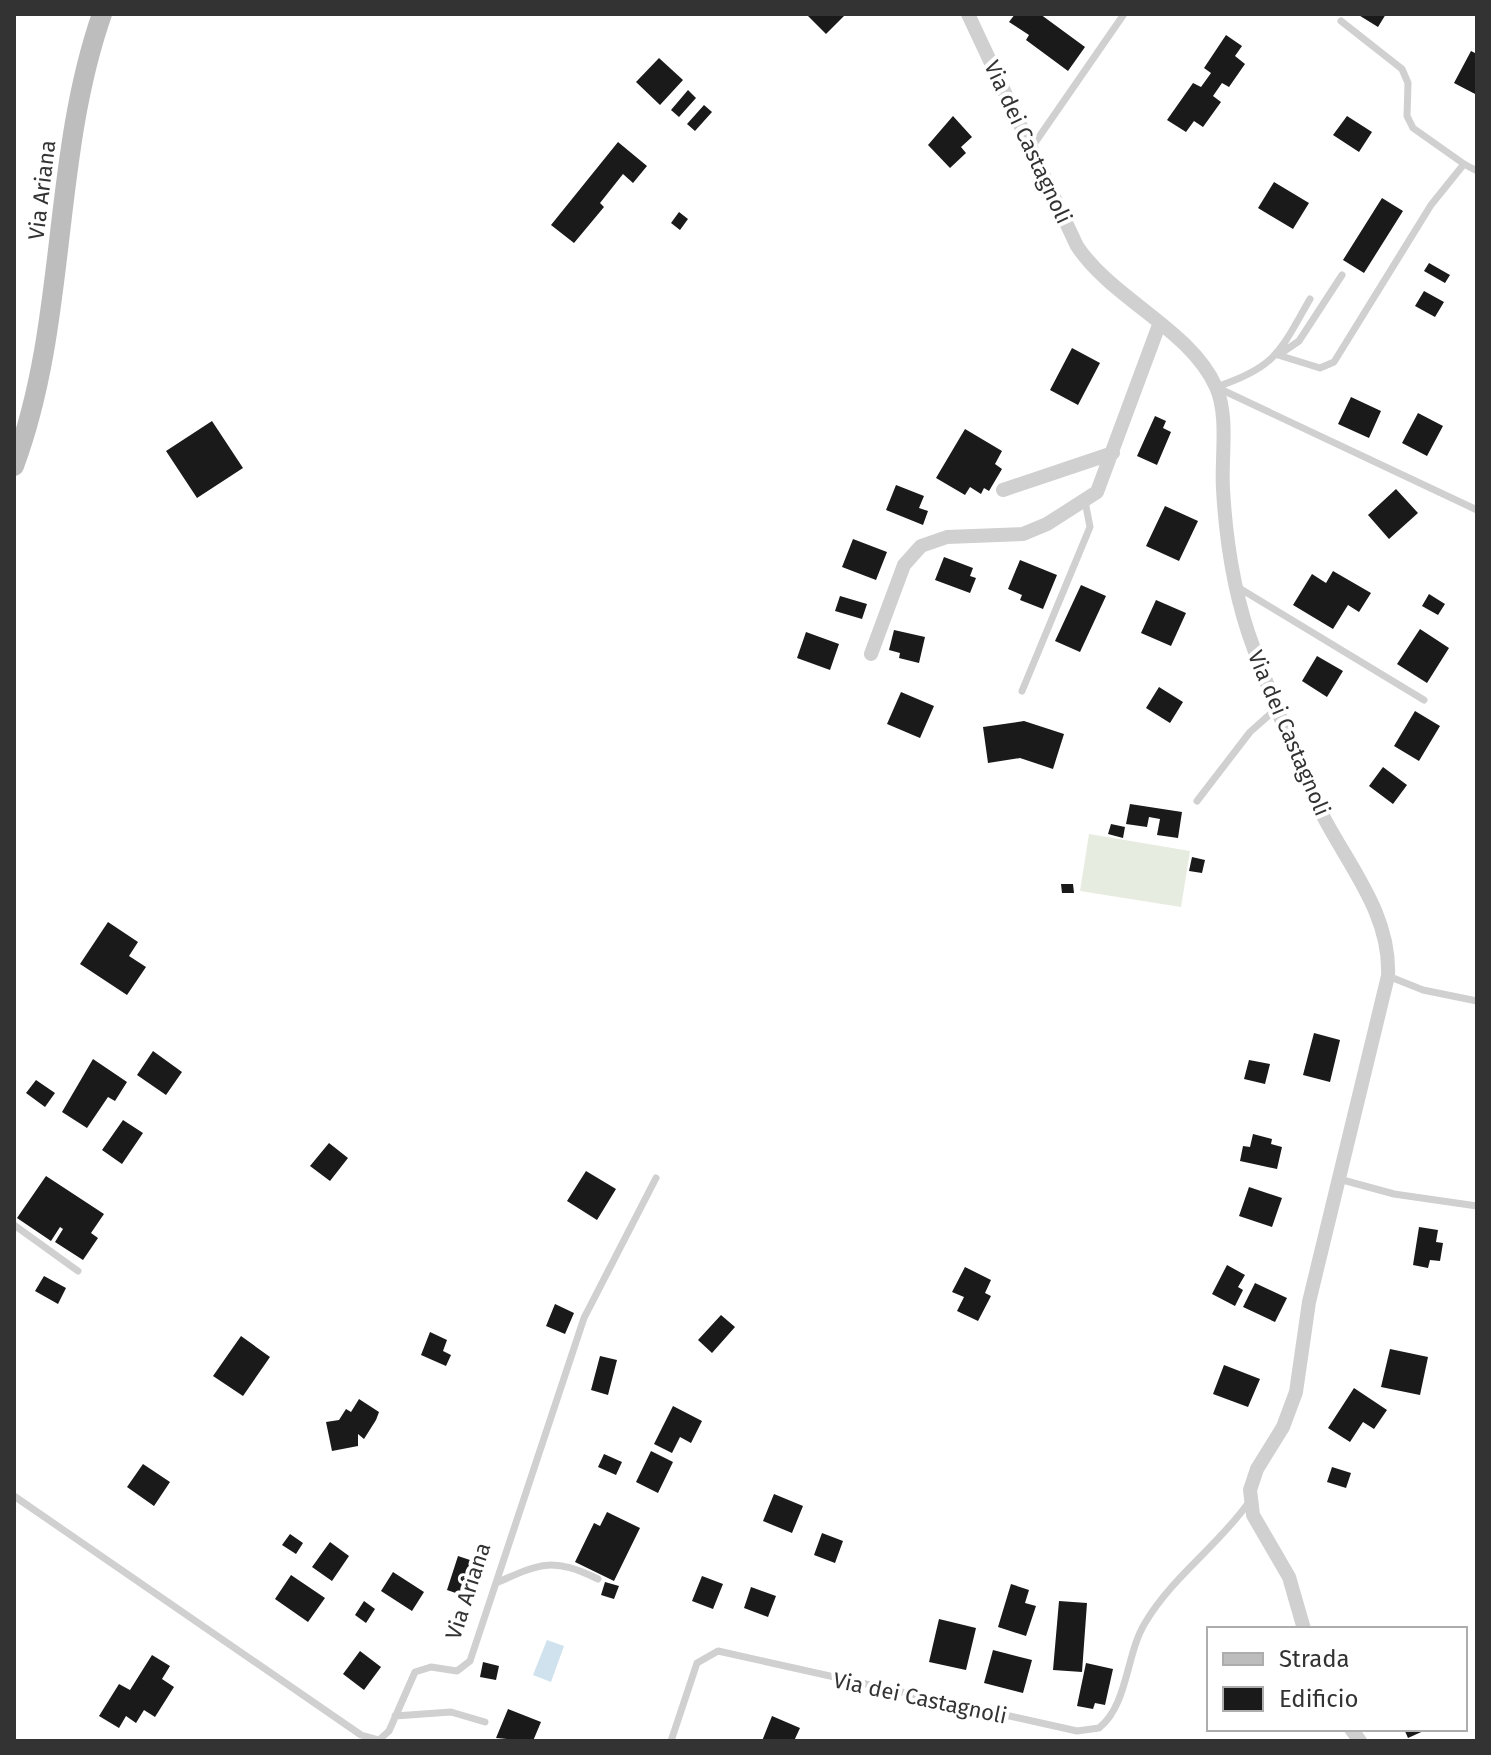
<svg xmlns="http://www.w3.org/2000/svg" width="1491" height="1755" viewBox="0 0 1491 1755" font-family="'Fira Sans',sans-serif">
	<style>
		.pitch { fill: #e6ecdf }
		.water { fill: #cfe2ee }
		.building { fill: #1a1a1a }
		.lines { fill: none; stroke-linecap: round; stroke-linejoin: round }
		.service { stroke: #d0d0d0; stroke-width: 7 }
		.minor { stroke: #d0d0d0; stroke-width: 14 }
		.secondary { stroke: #bdbdbd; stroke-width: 20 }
		.labels { text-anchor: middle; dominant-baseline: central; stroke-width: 8; stroke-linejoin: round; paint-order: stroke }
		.street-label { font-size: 22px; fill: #333; stroke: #fff }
	</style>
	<rect width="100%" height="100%" fill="#fff"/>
	<path class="pitch" d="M1089,834l101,17 -9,56 -101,-16z"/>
	<path class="water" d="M547,1640l17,6 -13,36 -18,-7z"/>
	<path class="building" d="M806,14h40l-20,20z
		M1015,14h25l45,33 -17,24 -42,-31 3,-5 -20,-13z
		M1357,14h29l-8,13z
		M1226,35l16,11 -7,10 10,8 -16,23 -7,-4 -9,13 8,6 -18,25 -9,-6 -8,11 -19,-12 26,-37 8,4 10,-14 -7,-5z
		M1471,51l6,3v41l-23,-12z
		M659,58l24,22 -23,25 -24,-23z
		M688,90l8,8 -17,19 -8,-7z
		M704,105l8,7 -17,19 -8,-7z
		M953,116l19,21 -11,10 5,6 -16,15 -22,-23z
		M1347,116l25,16 -13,20 -26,-17z
		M618,142l29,24 -14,17 -10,-9 -23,29 4,4 -30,36 -23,-18z
		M1274,182l35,21 -16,26 -35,-21z
		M1382,198l21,13 -39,62 -21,-13z
		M679,212l9,7 -8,11 -9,-7z
		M1429,263l21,12 -5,8 -21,-12z
		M1424,291l20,11 -9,15 -20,-11z
		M1072,348l28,15 -22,42 -28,-15z
		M1351,397l30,14 -12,27 -31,-14z
		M1418,413l25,13 -16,30 -25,-13z
		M1155,416l11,5 -3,7 8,4 -14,33 -20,-9z
		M212,421l31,47 -46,30 -31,-47z
		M965,429l37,22 -7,13 7,5 -13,22 -5,-3 -3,6 -11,-7 -5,8 -29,-17z
		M896,485l28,11 -5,12 9,3 -5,14 -37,-15z
		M1396,489l22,24 -29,26 -21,-24z
		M1165,506l33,15 -19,40 -33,-15z
		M853,539l34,13 -11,28 -34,-13z
		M944,557l29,11 -3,8 6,2 -6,15 -35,-13z
		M1020,560l37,15 -14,34 -23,-9 2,-5 -14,-6z
		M1333,571l38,22 -12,19 -11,-7 -15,24 -40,-24 19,-31 14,9z
		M1081,585l25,11 -26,56 -25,-11z
		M1429,594l16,10 -7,11 -16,-9z
		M840,596l27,8 -5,15 -27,-8z
		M1156,600l30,13 -15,33 -30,-13z
		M1420,629l29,19 -22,35 -30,-19z
		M894,630l31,7 -6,26 -20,-5 1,-5 -11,-3z
		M806,632l33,12 -9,26 -33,-12z
		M1317,656l26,15 -16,26 -25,-16z
		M1159,687l24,15 -13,21 -24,-15z
		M901,692l33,14 -14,32 -33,-14z
		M1415,711l25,15 -21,35 -25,-15z
		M1024,721l40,13 -11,35 -33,-11 -32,5 -5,-36z
		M1383,767l24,18 -14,19 -24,-18z
		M1130,804l52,8 -4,26 -21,-3 3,-16 -11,-2 -2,10 -21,-3z
		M1111,824l14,3 -2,11 -15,-4z
		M1192,857l13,3 -3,13 -13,-2z
		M1061,884h12l1,9h-12z
		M108,922l30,20 -9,14 17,11 -19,28 -47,-31z
		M1314,1033l26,7 -10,42 -27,-7z
		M153,1051l29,21 -16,23 -29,-20z
		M93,1059l34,23 -12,19 -7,-4 -21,31 -25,-16z
		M1249,1060l21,4 -5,20 -21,-5z
		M36,1080l19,13 -10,14 -19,-14z
		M123,1120l20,13 -21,31 -20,-14z
		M1253,1134l19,5 -1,5 11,3 -5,22 -37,-8 3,-15 7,1z
		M329,1143l19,15 -18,23 -20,-15z
		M586,1171l30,18 -19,31 -30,-19z
		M46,1176l58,38 -13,19 7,5 -15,22 -28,-18 8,-13 -3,-2 -9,14 -34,-23z
		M1249,1187l33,11 -10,29 -33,-11z
		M1419,1227l19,3 -2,12 7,1 -3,18 -10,-1 -2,8 -15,-3z
		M1227,1265l18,10 -7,12 5,3 -8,16 -23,-12z
		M965,1267l26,13 -6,13 6,3 -13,25 -21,-10 7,-14 -12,-5z
		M44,1276l22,12 -8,16 -23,-13z
		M1255,1283l32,15 -12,24 -32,-15z
		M555,1304l19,9 -9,21 -19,-8z
		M721,1315l14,12 -23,26 -14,-13z
		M430,1332l17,8 -4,11 8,4 -5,11 -25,-11z
		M241,1336l29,21 -27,39 -30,-20z
		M1390,1349l38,8 -8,38 -39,-8z
		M600,1356l17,4 -9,35 -17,-5z
		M1224,1365l36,14 -12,28 -35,-13z
		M1354,1388l33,22 -13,19 -11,-7 -13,20 -22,-14z
		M359,1399l20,13 -3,8 -12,19 -6,-5v12l-26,5 -6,-29 13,-2 7,-11 5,3z
		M673,1406l29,15 -11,22 -11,-6 -8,16 -18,-9z
		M651,1451l22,11 -15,31 -22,-11z
		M604,1454l18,8 -6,13 -18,-8z
		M143,1464l27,18 -16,24 -27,-19z
		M1332,1467l19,6 -5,15 -19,-6z
		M774,1494l29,12 -11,27 -29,-12z
		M607,1512l33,16 -26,53 -39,-19 19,-39 6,3z
		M822,1533l21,8 -8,22 -21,-8z
		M290,1534l13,9 -7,11 -14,-9z
		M330,1542l19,14 -17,25 -20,-14z
		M458,1556l27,9 -12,34 -26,-9z
		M393,1572l31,20 -12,19 -31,-20z
		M291,1575l34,23 -17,24 -33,-23z
		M702,1576l21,8 -10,25 -21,-8z
		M605,1582l14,4 -5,13 -13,-4z
		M1011,1584l18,6 -4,13 11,3 -10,30 -28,-9z
		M751,1587l25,9 -8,21 -24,-9z
		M364,1601l11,8 -9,14 -11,-8z
		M1059,1601l28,2 -5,69 -29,-2z
		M939,1619l37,9 -10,42 -37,-8z
		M993,1650l39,10 -9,33 -39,-10z
		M360,1651l21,16 -17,23 -21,-16z
		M152,1655l18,11 -8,13 12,8 -19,30 -11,-7 -8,13 -10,-7 -7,12 -20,-12 20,-32 11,6z
		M483,1662l16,4 -3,14 -16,-3z
		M1086,1663l27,6 -8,36 -10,-2 -2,6 -16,-3z
		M508,1709l33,13 -8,19 -37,-3z
		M772,1716l28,12 -6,13h-32z
		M1404,1729h24l-20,9z"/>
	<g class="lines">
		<path class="service" d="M1341,21l61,48 6,14 -1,33 6,12 51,36
			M1032,147l92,-133
			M1280,354l19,-13 43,-66
			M1278,355l42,13 14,-6 97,-157 33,-41 13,7
			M1216,387c61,-20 64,-36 94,-88
			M1218,388l259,122
			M1239,588l185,112
			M1022,691l68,-164 -5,-26
			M1197,801l53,-69 27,-24
			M1388,976l35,14 54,11
			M1339,1179l55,15 83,12
			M14,1225l64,46
			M14,1496l347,239 18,5 10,-9 26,-59 16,-5 26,4 13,-10 114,-343 72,-140
			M496,1583c45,-20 56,-26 102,-4
			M395,1716l56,-4 34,10
			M671,1741l26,-78 21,-12 359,80 22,-3c29,-23 27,-74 46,-105 27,-46 73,-77 104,-121"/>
		<path class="minor" d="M968,14l109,232c35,53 113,83 139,141 13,29 5,70 7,102 3,53 12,110 31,160 19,51 39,102 61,151 27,59 76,109 73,176l-79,326 -13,90 -13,35 -26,42 -7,21 3,25 36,62 15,52
			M1003,490l110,-37
			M871,654l33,-89 17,-19 26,-9 76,-3 24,-10 50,-32 62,-167
			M1351,1729l9,12"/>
		<path class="secondary" d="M14,466c54,-145 37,-306 88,-452"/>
	</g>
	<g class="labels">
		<g class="street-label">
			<text transform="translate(1028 142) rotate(65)">Via dei Castagnoli</text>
			<text transform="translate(42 190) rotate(-83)">Via Ariana</text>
			<text transform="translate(1289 733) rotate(67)">Via dei Castagnoli</text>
			<text transform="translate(468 1591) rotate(-72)">Via Ariana</text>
			<text transform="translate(920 1698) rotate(12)">Via dei Castagnoli</text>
		</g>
	</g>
	<rect width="1491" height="1755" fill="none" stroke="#333333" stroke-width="32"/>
	<rect x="1207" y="1627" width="260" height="104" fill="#ffffff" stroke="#adadad" stroke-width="2"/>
	<rect x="1223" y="1653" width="40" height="12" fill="#bdbdbd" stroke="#adadad" stroke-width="2"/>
	<text x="1279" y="1667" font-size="24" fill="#333333">Strada</text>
	<rect x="1223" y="1687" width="40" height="24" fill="#1a1a1a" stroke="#adadad" stroke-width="2"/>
	<text x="1279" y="1707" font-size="24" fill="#333333">Edificio</text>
</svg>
